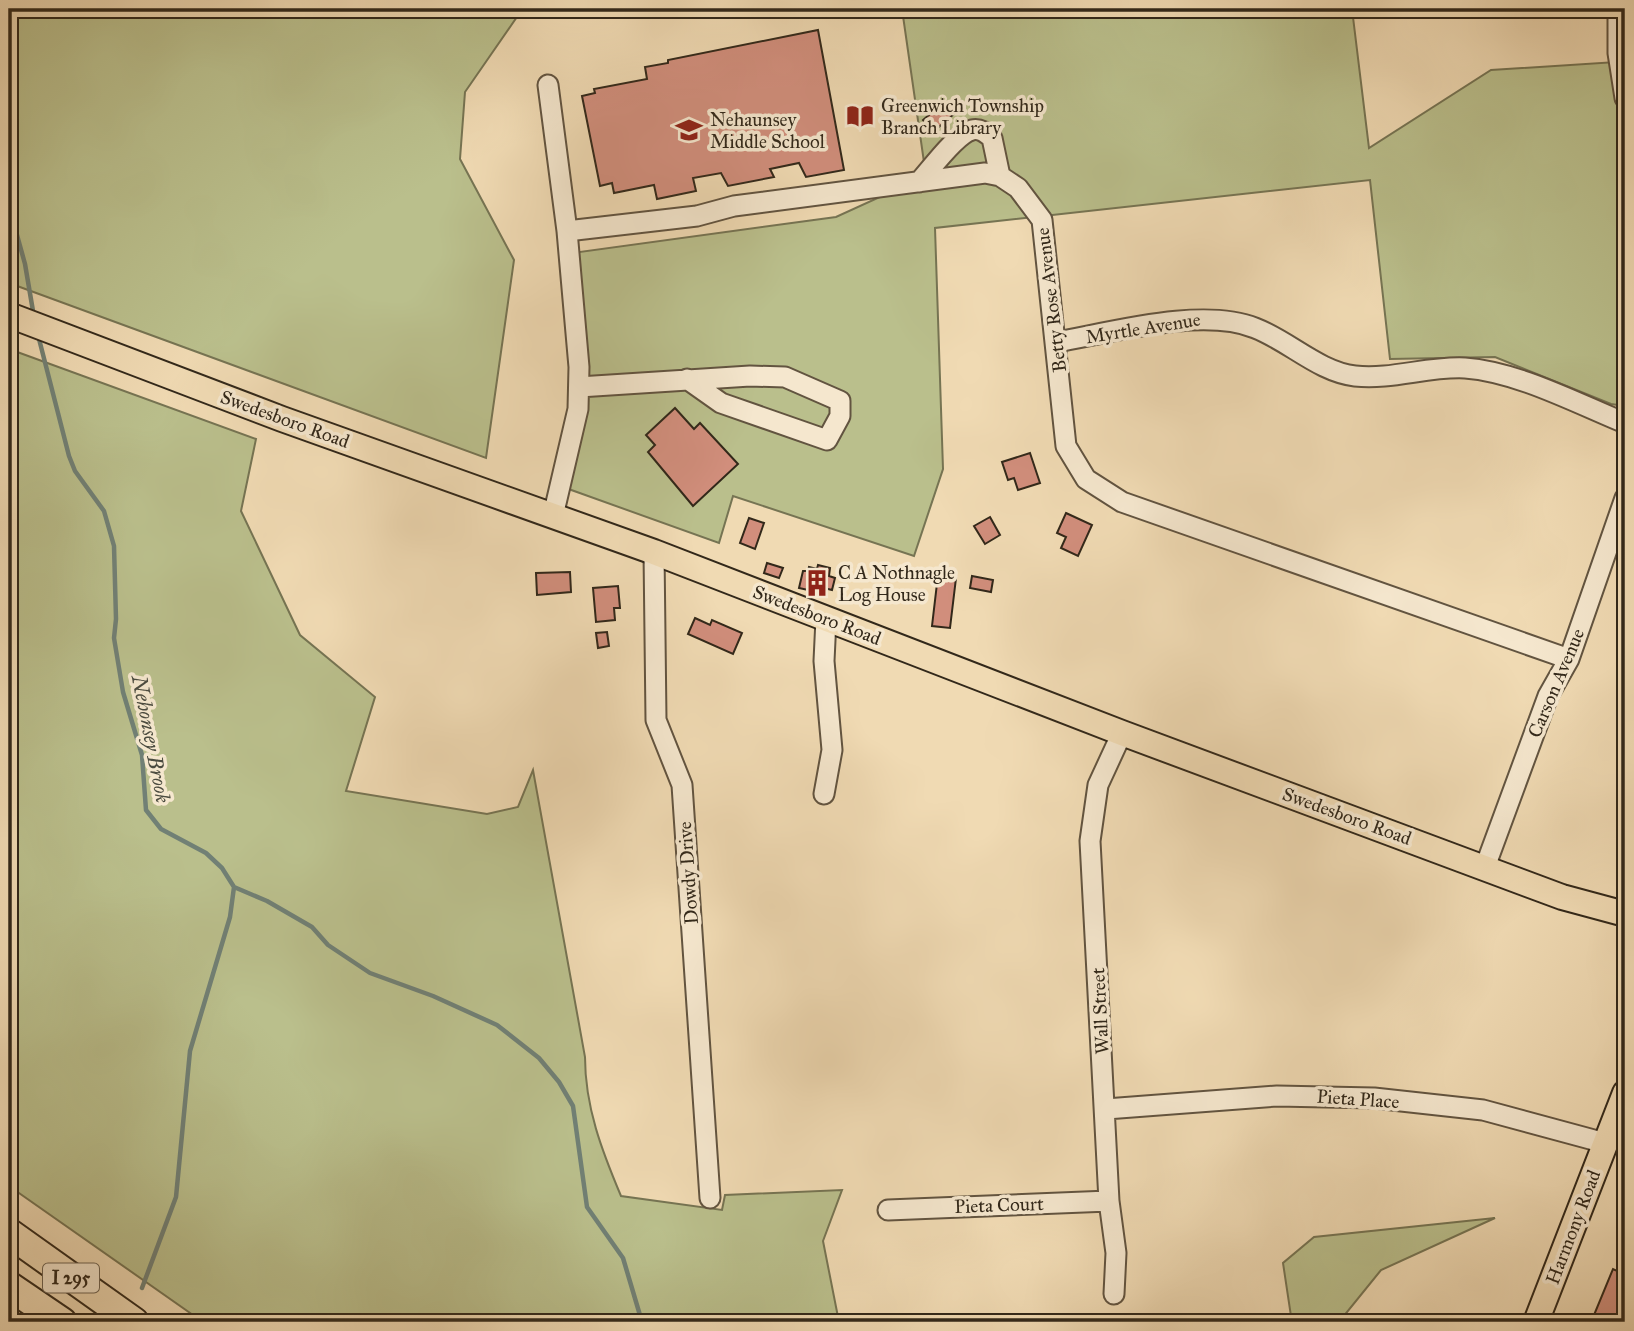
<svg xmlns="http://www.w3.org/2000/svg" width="1634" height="1331" viewBox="0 0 1634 1331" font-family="'IM FELL Great Primer',serif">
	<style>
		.green { fill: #babf8c; stroke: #767453; stroke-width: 2 }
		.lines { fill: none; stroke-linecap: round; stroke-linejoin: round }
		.stream { stroke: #718075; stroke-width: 4.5 }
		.building { fill: #d18e7c; stroke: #32281a; stroke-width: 2 }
		.minor-casing { stroke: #625440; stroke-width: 23 }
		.major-casing { stroke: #32281a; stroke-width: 28 }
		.highway-casing { stroke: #32281a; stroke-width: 32 }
		.minor { stroke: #f5e7ce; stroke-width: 19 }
		.major { stroke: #f0dab3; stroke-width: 24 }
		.highway { stroke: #f0dab3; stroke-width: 28 }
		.labels { text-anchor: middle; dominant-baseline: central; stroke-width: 7; stroke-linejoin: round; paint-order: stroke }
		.shield { fill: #f5e7ce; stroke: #6c6150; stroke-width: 2 }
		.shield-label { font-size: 18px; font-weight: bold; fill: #32281a }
		.poi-label { font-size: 19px; fill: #32281a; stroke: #f5e7ce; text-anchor: start }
		.street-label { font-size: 19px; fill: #32281a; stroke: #f5e7ce }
		.water-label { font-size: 21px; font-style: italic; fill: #4c4c40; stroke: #f5e7ce }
	</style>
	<rect width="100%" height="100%" fill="#f0dab3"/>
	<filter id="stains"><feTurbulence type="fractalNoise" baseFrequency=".00286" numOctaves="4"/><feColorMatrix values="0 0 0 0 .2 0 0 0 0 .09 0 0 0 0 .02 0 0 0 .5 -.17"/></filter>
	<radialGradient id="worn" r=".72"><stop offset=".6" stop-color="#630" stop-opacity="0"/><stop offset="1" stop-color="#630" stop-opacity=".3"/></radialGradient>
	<path class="green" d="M9,9h544l-34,5 -54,78 -5,67 54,101 -28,198 -477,-175z
		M902,9h450l17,139 122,-78 125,-8 9,93v251l-14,-2 -116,-47 -105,2 -20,-179 -435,48 8,241 -29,87 -181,-60 -14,47 -156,-56 20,-97 -11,-137 264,-36 90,-41z
		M9,349l247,90 -15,72 59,124 75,62 -29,94 141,23 31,-7 15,-37 52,287c0,50 17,94 36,139l101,14 3,-15 117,-5 -19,51 16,81h-636l-194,-136z
		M1495,1218l-114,52 -42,52h-64l16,-6 -8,-53 31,-26z"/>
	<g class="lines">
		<path class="stream" d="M9,206l16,58 9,53
			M38,335l31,121 6,15 29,40 10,35 2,73 -2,19 9,54 19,63 4,55 15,19 45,24 16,15 12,19 -4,30 -40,134 -14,146 -34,91
			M234,887l33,14 45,26 16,18 42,28 63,23 64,29 42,33 20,24 14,24 14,101 36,51 19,64"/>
	</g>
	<path class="building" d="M818,30l26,140 -38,7 -7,-14 -29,6 4,8 -46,9 -7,-13 -28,5 3,13 -39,8 -3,-14 -40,8 -2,-10 -12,3 -18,-90 13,-3 -1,-4 53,-10 -2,-12 23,-4v-3z
		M944,102l10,12 -21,18 -10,-12z
		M675,408l19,21 6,-6 38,41 -45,42 -45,-54 7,-7 -9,-10z
		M1030,453l10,30 -22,7 -4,-12 -6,2 -6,-18z
		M1066,513l26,12 -14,31 -17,-8 5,-11 -9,-4z
		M990,517l10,18 -15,9 -11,-18z
		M749,518l15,5 -9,26 -15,-6z
		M767,563l16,5 -4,10 -15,-5z
		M818,565l12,3 -1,8 6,2 -3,12 -8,-2 -2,5 -23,-5 4,-17h5l1,-4 8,2z
		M570,572l1,20 -34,3 -1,-22z
		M938,575l18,3 -6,50 -18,-2z
		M972,576l21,4 -2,12 -21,-4z
		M618,586l2,22h-6l1,12 -19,2 -3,-34z
		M695,618l15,7 2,-5 30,13 -9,21 -45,-20z
		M607,632l2,14 -11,2 -2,-15z
		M1625,1253v45l-10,24h-5l-16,-7 19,-46 4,2z"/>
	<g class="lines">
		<defs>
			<path id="minor" d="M1618,9v44l7,45
				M548,85l19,146
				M919,182c12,-13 37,-48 53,-52 8,-2 14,3 20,8l8,38
				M1057,342c56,-10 146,-35 198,-14 34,13 64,44 100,48 37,4 73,-10 110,-8 53,4 111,35 160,55
				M579,387l171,-11 35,1 55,24v15l-13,24 -106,-37 -34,-24
				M553,516l25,-107 1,-42 -12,-136 130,-15 37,-10 251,-33 15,3 18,12 24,32 24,226 20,33 36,23 447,157
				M654,552l2,168 26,65 28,413
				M824,794l8,-44 -8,-89 2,-42
				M1485,867l63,-171 21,-37 56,-161
				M1106,1109l171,-13 97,2 109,12 122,33
				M888,1210l221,-9
				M1114,1294l2,-41 -7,-52 -19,-360 8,-56 24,-52"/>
			<path id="major" d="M9,315l273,104 372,133 468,181 440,164 63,17
				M1536,1322l89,-229"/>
			<path id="highway" d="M9,1233l125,89
				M9,1286l53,36"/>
		</defs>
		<use href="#minor" class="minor-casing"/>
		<use href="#major" class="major-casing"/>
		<use href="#highway" class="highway-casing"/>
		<use href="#minor" class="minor"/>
		<use href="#major" class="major"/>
		<use href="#highway" class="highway"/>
	</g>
	<defs>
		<symbol id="library-bare" viewBox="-9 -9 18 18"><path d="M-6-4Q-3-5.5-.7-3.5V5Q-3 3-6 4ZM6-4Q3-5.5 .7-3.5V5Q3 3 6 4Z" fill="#8f2418" stroke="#f5e7ce" stroke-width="2.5" paint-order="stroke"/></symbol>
		<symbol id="school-bare" viewBox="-9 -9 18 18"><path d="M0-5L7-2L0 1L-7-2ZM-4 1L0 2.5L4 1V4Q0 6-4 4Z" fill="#8f2418" stroke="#f5e7ce" stroke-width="2.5" paint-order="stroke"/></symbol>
		<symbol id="building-bare" viewBox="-9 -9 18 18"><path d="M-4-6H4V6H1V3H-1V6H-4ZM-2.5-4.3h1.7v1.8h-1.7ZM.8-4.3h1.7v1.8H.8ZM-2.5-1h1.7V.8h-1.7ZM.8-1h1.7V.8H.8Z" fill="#8f2418" stroke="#f5e7ce" stroke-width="2.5" paint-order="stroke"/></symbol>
	</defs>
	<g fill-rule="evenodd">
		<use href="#library-bare" x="841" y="97" width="38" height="38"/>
		<use href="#school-bare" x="670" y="111" width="38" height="38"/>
		<use href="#building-bare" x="798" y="564" width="38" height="38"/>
	</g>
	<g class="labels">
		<rect class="shield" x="43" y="1263.5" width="56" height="29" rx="5"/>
		<g class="shield-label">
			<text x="71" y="1278">I 295</text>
		</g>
		<g class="poi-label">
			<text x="881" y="105">Greenwich Township<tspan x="881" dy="22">Branch Library</tspan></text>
			<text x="710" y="119">Nehaunsey<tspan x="710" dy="22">Middle School</tspan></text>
			<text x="838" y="572">C A Nothnagle<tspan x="838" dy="22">Log House</tspan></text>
		</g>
		<g class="street-label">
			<text transform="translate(1051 300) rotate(-97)">Betty Rose Avenue</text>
			<text transform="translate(1143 328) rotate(-9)">Myrtle Avenue</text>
			<text transform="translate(285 419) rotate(20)">Swedesboro Road</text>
			<text transform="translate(817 615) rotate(21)">Swedesboro Road</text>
			<text transform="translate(1556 683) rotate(-67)">Carson Avenue</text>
			<text transform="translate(1347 816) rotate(20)">Swedesboro Road</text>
			<text transform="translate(688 873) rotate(-94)">Dowdy Drive</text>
			<text transform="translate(1100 1011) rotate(-93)">Wall Street</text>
			<text transform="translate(1358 1099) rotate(4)">Pieta Place</text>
			<text transform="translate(999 1205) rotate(-2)">Pieta Court</text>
			<text transform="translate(1573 1227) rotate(-69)">Harmony Road</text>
		</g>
		<g class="water-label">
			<text transform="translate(151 739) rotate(79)">Nehonsey Brook</text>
		</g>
	</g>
	<rect width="1634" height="1331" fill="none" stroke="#f0dab3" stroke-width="35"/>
	<rect x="10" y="10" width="1613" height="1310" fill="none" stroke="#32281a" stroke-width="3.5"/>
	<rect x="18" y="18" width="1599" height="1296" fill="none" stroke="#32281a" stroke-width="2"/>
	<rect width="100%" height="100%" filter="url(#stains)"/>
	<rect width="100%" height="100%" fill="url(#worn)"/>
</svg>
